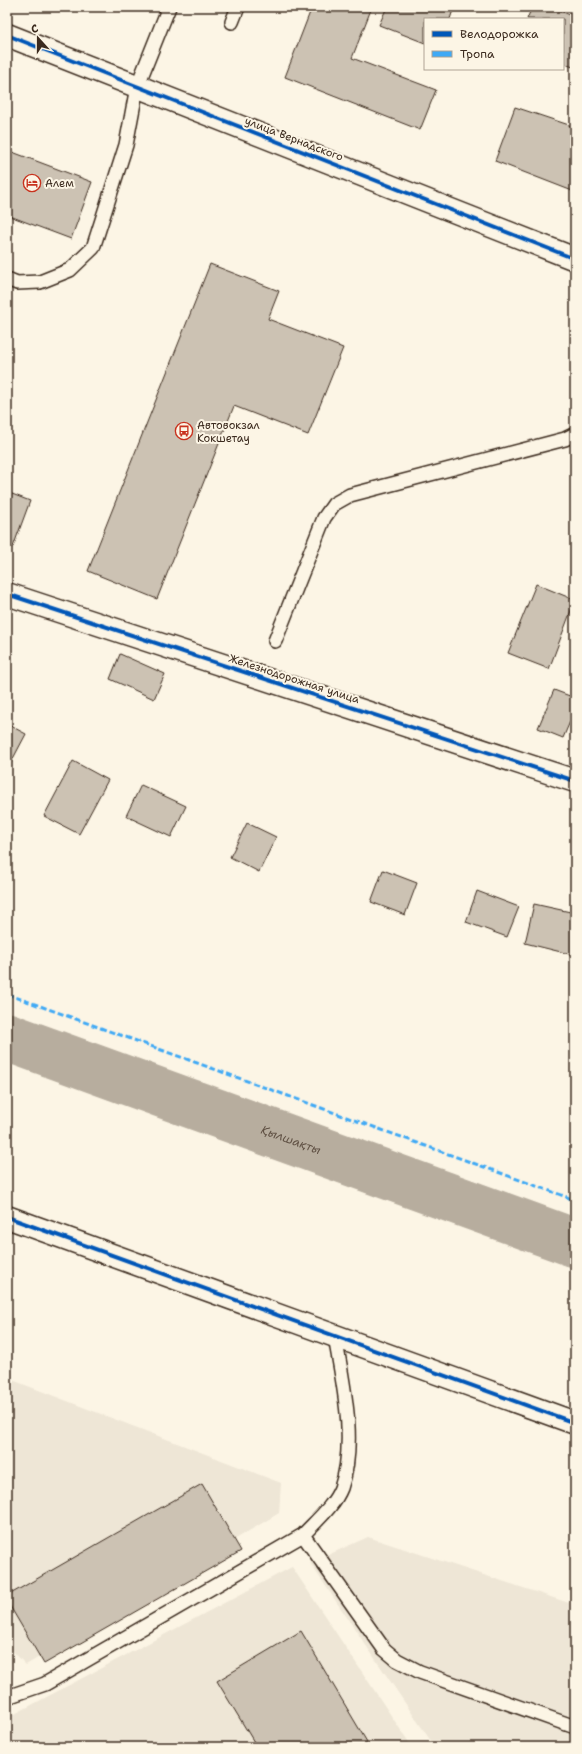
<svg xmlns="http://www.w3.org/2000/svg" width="582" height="1754" viewBox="0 0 582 1754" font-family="'Shantell Sans',sans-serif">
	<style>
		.built { fill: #eee6d6 }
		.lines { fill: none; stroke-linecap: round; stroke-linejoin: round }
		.river { stroke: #b7ad9e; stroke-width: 49 }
		.building { fill: #ccc2b3; stroke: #3b2a1e }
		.lane-casing { stroke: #3b2a1e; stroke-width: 16 }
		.street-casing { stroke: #3b2a1e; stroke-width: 25 }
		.secondary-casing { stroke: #3b2a1e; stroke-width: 25 }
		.lane { stroke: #fcf5e5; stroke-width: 13 }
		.street { stroke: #fcf5e5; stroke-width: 22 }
		.secondary { stroke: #fcf5e5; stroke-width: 22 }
		.quiet { stroke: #3fa9f5; stroke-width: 3; stroke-dasharray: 6 3; stroke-linecap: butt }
		.cycleway-casing { stroke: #fcf5e5; stroke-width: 6 }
		.cycleway { stroke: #0057b8; stroke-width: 4 }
		.labels { text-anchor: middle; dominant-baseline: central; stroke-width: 4; stroke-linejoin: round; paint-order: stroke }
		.street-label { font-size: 11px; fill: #3b2a1e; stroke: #fcf5e5 }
		.poi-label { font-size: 11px; fill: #3b2a1e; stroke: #fcf5e5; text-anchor: start }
		.water-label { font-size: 12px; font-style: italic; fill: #605144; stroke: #fcf5e5 }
	</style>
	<rect width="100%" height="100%" fill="#fcf5e5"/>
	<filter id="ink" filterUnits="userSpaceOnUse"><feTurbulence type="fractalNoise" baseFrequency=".025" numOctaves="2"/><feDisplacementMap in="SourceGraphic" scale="8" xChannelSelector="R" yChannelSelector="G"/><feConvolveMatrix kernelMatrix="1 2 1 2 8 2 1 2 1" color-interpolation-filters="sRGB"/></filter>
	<g filter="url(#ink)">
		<path class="built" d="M7,1378l274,105 -2,30 -253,152 -19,-20z
			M368,1537l207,68v142h-140l-125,-184z
			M292,1567l120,180h-405v-29z"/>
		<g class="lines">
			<path class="river" id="s1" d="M7,1037l568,206"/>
		</g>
		<path class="building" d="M312,7h60l-20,51 84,32 -16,40 -135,-53z
			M387,7h67l-4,12h-25v24l-46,-18z
			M532,7h19l24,10v51l-12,-5v-44h-36z
			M515,107l60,20v65l-80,-31z
			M7,150l85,32 -21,57 -64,-24z
			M210,264l69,27 -11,28 75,29 -35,87 -74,-29 -77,193 -69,-28z
			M7,492l23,9 -17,46 -6,-3z
			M536,584l39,16 -26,69 -41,-16z
			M120,654l45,20 -11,25 -44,-20z
			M554,690l21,8v12l-12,28 -25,-10z
			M7,724l19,10 -19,36z
			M73,761l35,19 -29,54 -35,-18z
			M141,785l45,21 -15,31 -45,-21z
			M247,823l29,14 -17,35 -29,-15z
			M383,870l34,13 -12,32 -34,-13z
			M477,891l42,16 -12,30 -41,-15z
			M534,904l41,9v31l-2,11 -48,-12z
			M202,1484l39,67 -197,113 -37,-63v-5z
			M301,1631l69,116h-113l-40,-66z"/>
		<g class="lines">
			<defs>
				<path id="lane" d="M232,22l6,-15
					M7,279l10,4 23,-1 30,-12 23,-22 33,-103 11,-58 32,-80
					M275,641l49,-123 10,-14 16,-9 215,-56 10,-5
					M303,1535l81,114 13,11 23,12 155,55
					M7,1697l38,-13 258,-149c13,-14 31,-29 38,-47 16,-46 2,-105 -6,-151"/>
				<path id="street" d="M7,594l568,187"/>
				<path id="secondary" d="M7,35l568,224
					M7,1217l568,206"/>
			</defs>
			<use href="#lane" class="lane-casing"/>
			<use href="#street" class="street-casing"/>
			<use href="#secondary" class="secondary-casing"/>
			<use href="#lane" class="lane"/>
			<use href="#street" class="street"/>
			<use href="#secondary" class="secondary"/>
			<path class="quiet" d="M7,994l568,206"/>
			<defs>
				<path id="cycleway" d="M7,35l568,224
					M7,594l568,187
					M7,1217l568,206"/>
			</defs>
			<use href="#cycleway" class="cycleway-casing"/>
			<use href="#cycleway" class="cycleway"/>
		</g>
	</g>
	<defs>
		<symbol id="hotel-ring" viewBox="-11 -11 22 22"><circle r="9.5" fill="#fcf5e5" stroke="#c8321e" stroke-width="1.5"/><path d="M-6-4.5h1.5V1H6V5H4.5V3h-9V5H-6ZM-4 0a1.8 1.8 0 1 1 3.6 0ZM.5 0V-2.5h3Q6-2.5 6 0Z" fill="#c8321e"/></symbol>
		<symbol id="bus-ring" viewBox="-11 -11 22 22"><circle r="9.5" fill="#fcf5e5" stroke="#c8321e" stroke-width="1.5"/><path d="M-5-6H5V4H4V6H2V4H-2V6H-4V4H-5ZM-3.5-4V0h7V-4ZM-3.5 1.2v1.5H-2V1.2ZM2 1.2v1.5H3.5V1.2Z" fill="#c8321e"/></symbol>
	</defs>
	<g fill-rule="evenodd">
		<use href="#hotel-ring" x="22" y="173" width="20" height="20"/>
		<use href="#bus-ring" x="174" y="421" width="20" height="20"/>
	</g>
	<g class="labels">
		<g class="street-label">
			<text transform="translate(294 139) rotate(21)">улица Вернадского</text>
			<text transform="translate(294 679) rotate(18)">Железнодорожная улица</text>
		</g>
		<g class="poi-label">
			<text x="45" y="183">Алем</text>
			<text x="197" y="425">Автовокзал<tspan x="197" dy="13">Кокшетау</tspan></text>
		</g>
		<g class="water-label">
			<text stroke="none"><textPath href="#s1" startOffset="302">Қылшақты</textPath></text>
		</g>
	</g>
	<rect width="582" height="1754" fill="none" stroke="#fcf5e5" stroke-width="24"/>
	<rect x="12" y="12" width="558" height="1730" fill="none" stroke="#3b2a1e" stroke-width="1.5" filter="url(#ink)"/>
	<rect x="424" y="18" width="140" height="52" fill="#fcf5e5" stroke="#afa495"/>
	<rect x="432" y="31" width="20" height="6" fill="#0057b8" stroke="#afa495"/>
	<text x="460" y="38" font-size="12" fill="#3b2a1e">Велодорожка</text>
	<rect x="432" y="51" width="20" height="6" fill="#3fa9f5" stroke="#afa495"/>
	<text x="460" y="58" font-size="12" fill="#3b2a1e">Тропа</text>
	<g transform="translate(38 38) rotate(339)" stroke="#fcf5e5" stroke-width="3" paint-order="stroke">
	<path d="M0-3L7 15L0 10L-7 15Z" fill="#3b2a1e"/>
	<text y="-6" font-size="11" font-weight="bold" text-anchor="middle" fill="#3b2a1e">С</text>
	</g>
</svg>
